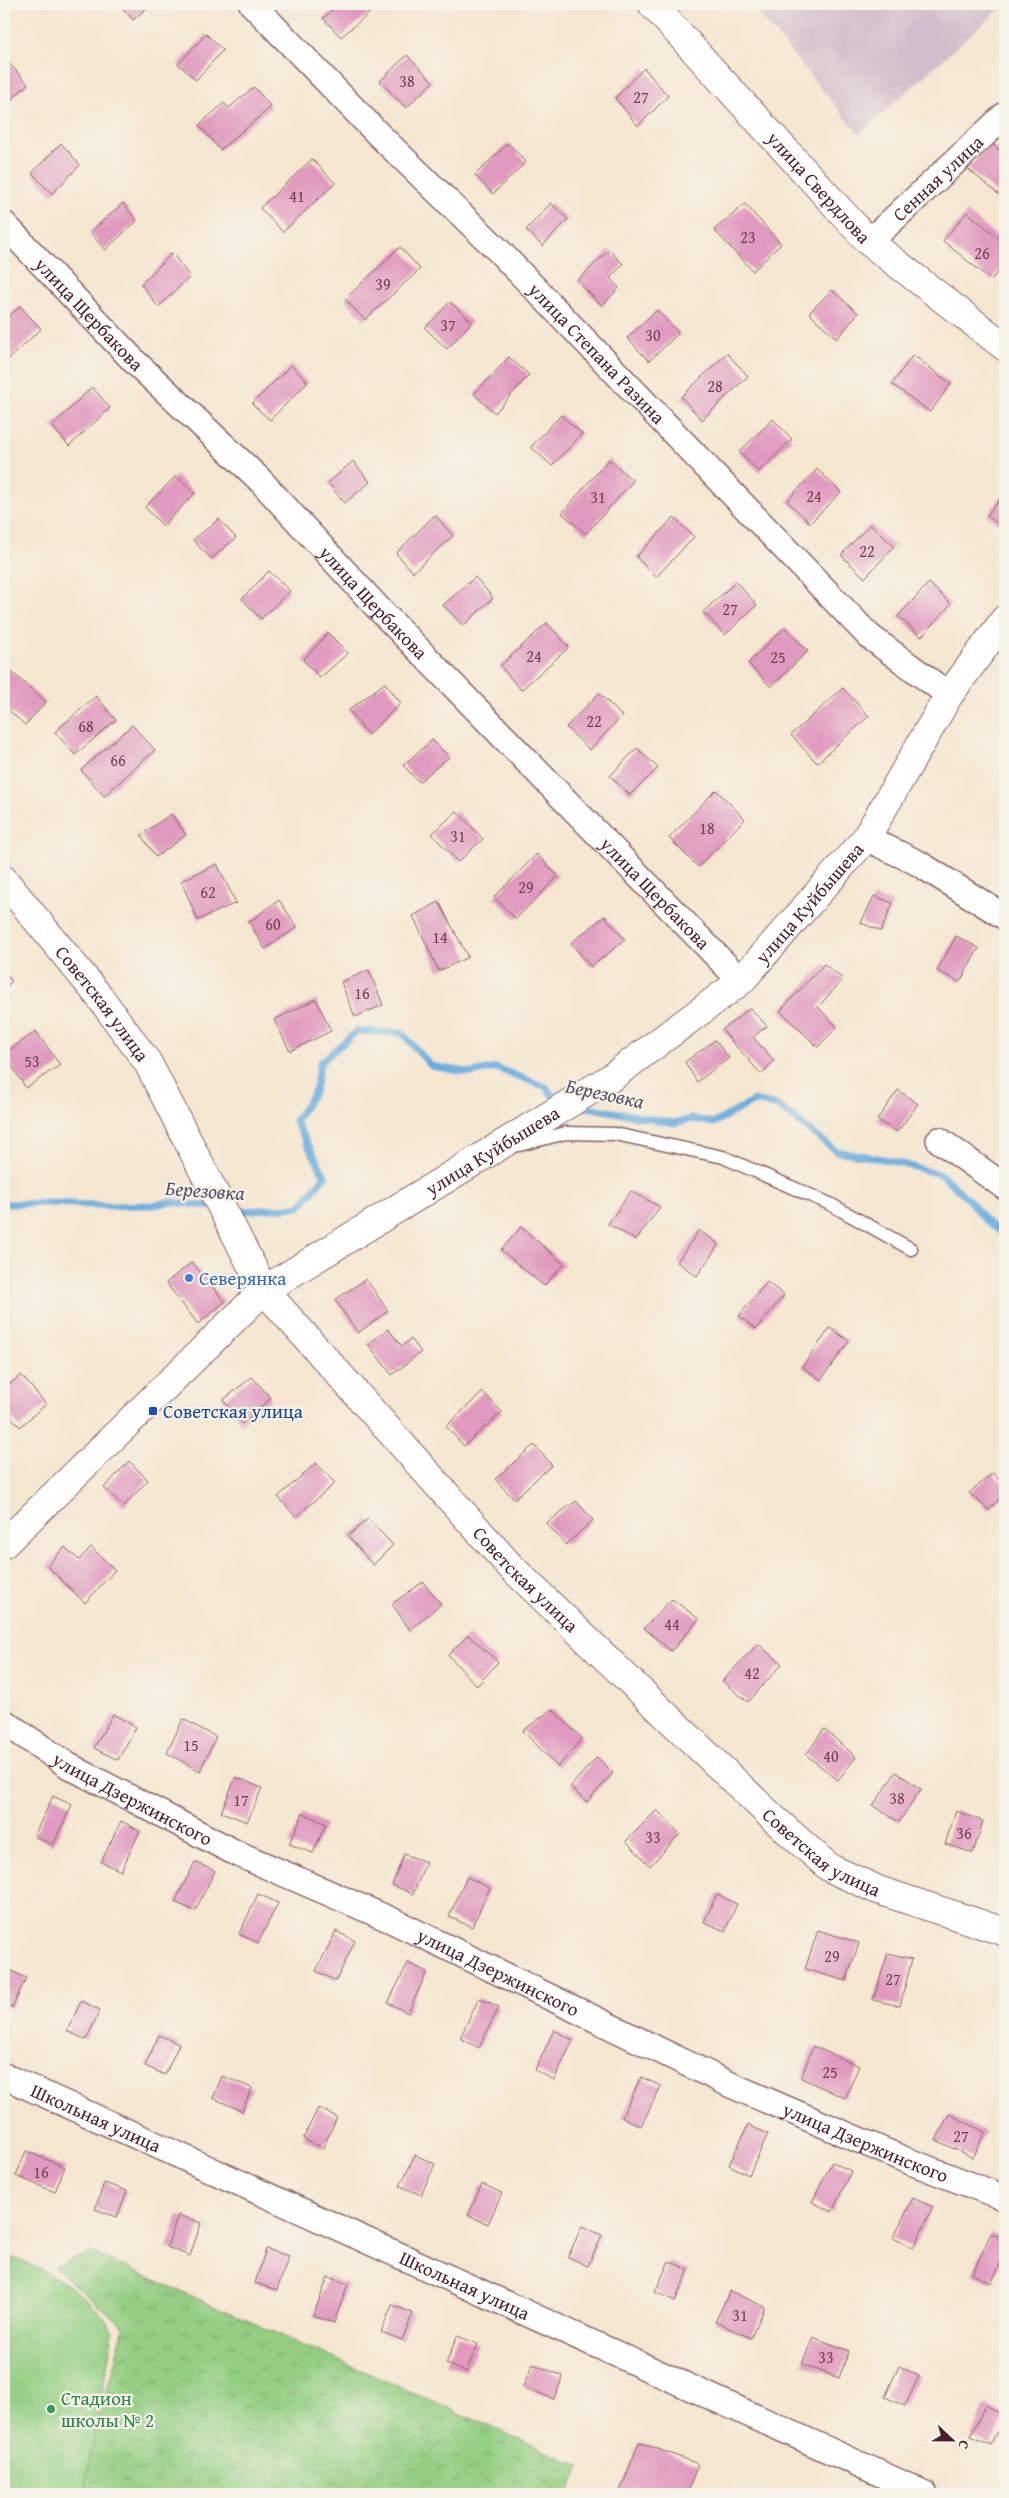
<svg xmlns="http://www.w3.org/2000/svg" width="1009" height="2498" viewBox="0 0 1009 2498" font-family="'Gentium Book Plus',serif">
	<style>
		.industrial { fill: #d1bdcb }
		.park { fill: url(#park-tufts); stroke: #6e7656 }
		.garden { fill: #93ce82; stroke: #6e7656 }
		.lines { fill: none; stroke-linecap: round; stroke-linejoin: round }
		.stream { stroke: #68abdd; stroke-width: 7 }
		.building { fill: #e09abf }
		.lane-casing { stroke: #866565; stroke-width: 15 }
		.street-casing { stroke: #866565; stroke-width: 28 }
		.secondary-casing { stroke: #866565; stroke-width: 30 }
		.lane { stroke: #fff; stroke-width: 12 }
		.street { stroke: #fff; stroke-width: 25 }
		.secondary { stroke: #fff; stroke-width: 28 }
		.shop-dot { fill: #3f7fe0; stroke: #f7f3e8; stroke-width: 2 }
		.transit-dot { fill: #1a4fb4; stroke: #f7f3e8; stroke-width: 2 }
		.leisure-dot { fill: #2e9e5b; stroke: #f7f3e8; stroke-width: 2 }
		.labels { text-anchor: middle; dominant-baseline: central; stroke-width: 4.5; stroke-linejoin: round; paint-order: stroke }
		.number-label { font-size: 16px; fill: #703e50 }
		.street-label { font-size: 19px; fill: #4a1f2b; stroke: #f7f3e8 }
		.shop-label { font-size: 19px; fill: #366cbe; stroke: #f7f3e8; text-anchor: start }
		.transit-label { font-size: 19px; fill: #164399; stroke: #f7f3e8; text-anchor: start }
		.leisure-label { font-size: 19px; fill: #27864d; stroke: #f7f3e8; text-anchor: start }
		.water-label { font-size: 20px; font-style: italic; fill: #545069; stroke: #f7f3e8 }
	</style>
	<defs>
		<pattern id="park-tufts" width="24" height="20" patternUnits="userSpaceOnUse" patternTransform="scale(1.25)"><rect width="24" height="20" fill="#93ce82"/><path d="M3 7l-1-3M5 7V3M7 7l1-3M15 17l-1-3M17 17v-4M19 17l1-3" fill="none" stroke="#80b070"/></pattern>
	</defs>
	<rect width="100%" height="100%" fill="#f7f3e8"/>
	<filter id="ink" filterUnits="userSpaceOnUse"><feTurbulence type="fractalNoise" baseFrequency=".02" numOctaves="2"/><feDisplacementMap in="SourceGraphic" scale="10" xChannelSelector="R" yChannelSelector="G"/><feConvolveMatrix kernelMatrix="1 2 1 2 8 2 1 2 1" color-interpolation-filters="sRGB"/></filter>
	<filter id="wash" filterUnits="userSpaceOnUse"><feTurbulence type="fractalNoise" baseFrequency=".0096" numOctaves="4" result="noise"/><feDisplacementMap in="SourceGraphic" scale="20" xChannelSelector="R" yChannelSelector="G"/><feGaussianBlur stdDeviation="1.12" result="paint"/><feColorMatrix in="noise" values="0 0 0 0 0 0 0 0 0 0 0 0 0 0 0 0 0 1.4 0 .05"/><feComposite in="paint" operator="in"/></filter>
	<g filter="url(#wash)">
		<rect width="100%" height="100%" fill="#f5e6d0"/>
		<path class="industrial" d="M751,4h254l-146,130z"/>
		<path class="park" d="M91,2252l489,214 -12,28h-489l45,-167 -70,-60z"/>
		<path class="garden" d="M4,2255c39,12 90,39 109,77l-29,162h-80z"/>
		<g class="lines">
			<path class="stream" d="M581,1106l93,17 18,-4 22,4 40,-22 24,5 58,45 52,9 54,15 27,25 17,21 19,14
				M4,1204l48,-1 59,3 43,-1 15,-3 46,5
				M231,1209l12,2 56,-4 26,-31 -30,-55 20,-30 5,-28 37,-32 45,2 29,33 41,7 24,-5 50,19 12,16
				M1005,1431v13"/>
		</g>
		<g id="blocks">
			<path class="building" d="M119,4h32l-18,16z
				M340,4h40l-39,33 -18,-19z
				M206,34l17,16 -27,30 -18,-16z
				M407,55l26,27 -27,26 -26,-27z
				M7,61l21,23 -24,22v-42z
				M644,68l24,28 -30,30 -23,-28z
				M254,87l17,20 -51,43 -21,-25 25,-22 5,5z
				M61,143l19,22 -28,29 -20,-21z
				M508,143l18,19 -33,32 -18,-19z
				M991,143l14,12v41l-2,2 -35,-29z
				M312,159l23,24 -52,49 -23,-24z
				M123,203l14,18 -32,29 -15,-18z
				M551,203l17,16 -25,27 -17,-16z
				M745,204l36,40 -28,27 -39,-41z
				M967,212l38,31v20l-14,17 -48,-39z
				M400,247l20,22 -55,51 -20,-21z
				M609,250l14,14 -13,14 9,10 -17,18 -25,-25z
				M172,253l18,24 -32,30 -17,-23z
				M832,290l26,23 -21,26 -28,-26z
				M450,302l22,20 -25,27 -22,-21z
				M20,306l21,23 -37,34v-42z
				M657,310l22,23 -30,28 -22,-23z
				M727,353l21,23 -46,44 -21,-23z
				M913,355l38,29 -21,28 -38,-28z
				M509,357l20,18 -34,38 -21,-19z
				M291,365l17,17 -38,38 -18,-16z
				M92,387l18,21 -41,38 -17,-20z
				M561,415l21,19 -30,32 -21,-19z
				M773,419l19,20 -33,33 -20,-20z
				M609,459l24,22 -47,53 -24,-21z
				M353,461l17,21 -25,21 -17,-20z
				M817,469l24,23 -31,31 -23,-22z
				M176,476l19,17 -32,33 -18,-19z
				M1005,493v37l-18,-15z
				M435,515l18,21 -40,36 -17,-19z
				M674,517l20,20 -38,40 -20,-20z
				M219,519l17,19 -25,21 -18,-19z
				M870,524l24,22 -29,32 -24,-23z
				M269,571l21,20 -29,28 -19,-20z
				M475,577l18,21 -30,28 -20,-21z
				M736,582l21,23 -32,30 -22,-23z
				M929,583l22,21 -30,33 -23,-21z
				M547,623l22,24 -48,43 -21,-24z
				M785,627l23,24 -37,36 -23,-24z
				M328,633l20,20 -28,25 -17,-18z
				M8,669l38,33 -21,23 -21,-19v-31z
				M385,683l16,20 -33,32 -19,-25z
				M843,688l26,28 -52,47 -26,-28z
				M599,693l23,23 -32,34 -24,-23z
				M96,696l20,24 -41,35 -20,-23z
				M132,725l23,25 -51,46 -23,-26z
				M432,740l17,17 -30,25 -16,-17z
				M637,748l21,20 -28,27 -20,-19z
				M716,790l29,29 -47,48 -29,-29z
				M457,811l26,28 -25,23 -26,-28z
				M171,814l15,21 -30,22 -15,-22z
				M537,854l21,22 -42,43 -22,-22z
				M217,864l19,39 -38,17 -17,-39z
				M874,896l19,7 -12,28 -20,-8z
				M279,900l18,27 -32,22 -16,-27z
				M439,902l29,55 -29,14 -26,-55z
				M605,916l20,24 -34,27 -20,-24z
				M956,936l23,12 -19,34 -23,-11z
				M824,964l19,15 -25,28 19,20 -19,20 -38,-36z
				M369,970l14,35 -28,12 -14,-35z
				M4,972l8,9 -8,8z
				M316,999l15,32 -41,20 -16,-31z
				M750,1008l17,18 -14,11 21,24 -13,13 -39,-44z
				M36,1031l24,34 -34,23 -22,-34z
				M715,1040l14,18 -32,24 -12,-20z
				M898,1090l20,14 -21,28 -20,-12z
				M631,1191l29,16 -24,33 -28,-16z
				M521,1227l43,37 -20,22 -43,-36z
				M699,1230l20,14 -22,32 -20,-14z
				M192,1262l33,40 -27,22 -32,-41z
				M366,1279l22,32 -30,22 -23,-33z
				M767,1282l17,13 -28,34 -17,-13z
				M830,1328l19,13 -28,39 -19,-13z
				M388,1329l14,17 9,-7 10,13 -29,23 -24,-31z
				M21,1375l25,29 -26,23 -16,-18v-20z
				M252,1377l19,21 -29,26 -19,-24z
				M483,1392l19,20 -38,34 -18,-20z
				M534,1445l18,20 -38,34 -19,-20z
				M129,1461l19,19 -24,26 -20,-18z
				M316,1463l19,20 -39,34 -18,-20z
				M993,1473l12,13v7l-16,17 -20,-17z
				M576,1501l17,19 -27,25 -20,-22z
				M368,1519l25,26 -20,20 -25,-29z
				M65,1547l14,13 12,-13 24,23 -30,33 -38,-37z
				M423,1582l18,22 -31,26 -18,-26z
				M672,1599l27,20 -28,32 -27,-23z
				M468,1635l30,27 -21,24 -29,-31z
				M758,1644l24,20 -34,38 -26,-21z
				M552,1709l30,29 -24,29 -35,-36z
				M113,1714l23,13 -18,33 -24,-12z
				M183,1719l33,18 -16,34 -33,-18z
				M824,1729l32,28 -18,23 -32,-25z
				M597,1757l16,16 -26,29 -17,-15z
				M896,1772l25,17 -22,33 -26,-16z
				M236,1777l26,11 -15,34 -26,-10z
				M53,1796l19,9 -19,40 -19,-9z
				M657,1810l23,24 -30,32 -24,-25z
				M956,1811l27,10 -10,32 -28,-9z
				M303,1813l23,11 -13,29 -24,-9z
				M121,1821l19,10 -19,40 -20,-9z
				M404,1854l22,8 -13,32 -21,-9z
				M195,1862l20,9 -20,40 -20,-9z
				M467,1877l23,11 -18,39 -23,-10z
				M258,1894l20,9 -20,40 -19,-9z
				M717,1894l20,10 -12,27 -21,-9z
				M818,1930l41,13 -13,38 -41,-12z
				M336,1931l19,10 -19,40 -20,-10z
				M888,1953l24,6 -12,47 -27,-6z
				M408,1963l19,9 -19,41 -20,-10z
				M6,1968l20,10 -14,30 -8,-3v-31z
				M479,1998l20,9 -20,41 -19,-10z
				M81,2001l19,9 -14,30 -19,-9z
				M554,2030l19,10 -19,40 -19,-10z
				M159,2035l20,9 -14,31 -20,-9z
				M813,2046l46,20 -14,32 -44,-20z
				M222,2076l30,12 -10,23 -29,-13z
				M641,2077l20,9 -20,40 -19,-9z
				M318,2108l19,9 -14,31 -20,-9z
				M949,2114l36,18 -12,26 -37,-18z
				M748,2125l20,9 -19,41 -20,-10z
				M26,2151l39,16 -10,25 -39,-16z
				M415,2155l20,9 -14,31 -21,-9z
				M832,2162l19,9 -19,41 -20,-10z
				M104,2183l23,8 -10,26 -22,-8z
				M482,2184l20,9 -14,31 -20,-9z
				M913,2198l20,9 -20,41 -20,-10z
				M178,2215l23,8 -11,33 -23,-9z
				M582,2226l20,9 -14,31 -20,-9z
				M991,2233l14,7v14l-14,29 -19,-9z
				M266,2249l23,7 -12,34 -22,-7z
				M669,2261l20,9 -14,31 -20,-9z
				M328,2277l20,7 -14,39 -21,-7z
				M730,2291l35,16 -14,31 -36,-16z
				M392,2305l21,8 -11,27 -21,-8z
				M457,2336l21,8 -12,28 -20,-8z
				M813,2337l36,14 -10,27 -37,-14z
				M533,2364l30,12 -9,23 -31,-12z
				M899,2366l20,10 -14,30 -20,-9z
				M985,2405l20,10 -14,30 -20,-9z
				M639,2442l59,22 -11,30h-68z"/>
		</g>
	</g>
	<g filter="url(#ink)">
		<use href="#blocks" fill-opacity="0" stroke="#866565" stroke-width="1"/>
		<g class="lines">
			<defs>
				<path id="lane" d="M519,1145l47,-12 49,1 108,23 107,47 81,45"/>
				<g id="street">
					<path id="s1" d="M252,4l126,130 120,116 371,386 80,59"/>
					<path id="s2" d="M4,224l131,138 124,117 119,129 363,373"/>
					<path id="s3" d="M869,242l136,-127"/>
					<path d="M866,838l52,25 87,54"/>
					<path d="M939,1140l66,47"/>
					<path id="s4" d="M4,1722l65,44 165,86 157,68 340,165 172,74 102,39"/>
					<path id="s5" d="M4,2076l921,418"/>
				</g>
				<g id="secondary">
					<path id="s6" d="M652,4l217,238 136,105"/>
					<path id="s7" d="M4,880l95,116 49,67 116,227 246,276 263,252 57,50 48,22 127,42"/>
					<path id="s8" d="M4,1544l260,-254 345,-211 132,-98 125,-143 83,-143 56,-76"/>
				</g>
			</defs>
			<use href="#lane" class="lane-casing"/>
			<use href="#street" class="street-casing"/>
			<use href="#secondary" class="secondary-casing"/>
			<use href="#lane" class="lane"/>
			<use href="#street" class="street"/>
			<use href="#secondary" class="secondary"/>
		</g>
	</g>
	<circle class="shop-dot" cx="189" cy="1278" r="5"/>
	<rect class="transit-dot" x="148" y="1406" width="10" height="10" rx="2.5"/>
	<circle class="leisure-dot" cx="51" cy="2409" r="5"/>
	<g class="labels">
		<g class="number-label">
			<text x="407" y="81">38</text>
			<text x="641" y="97">27</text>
			<text x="297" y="196">41</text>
			<text x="748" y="237">23</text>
			<text x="982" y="253">26</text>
			<text x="383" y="284">39</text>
			<text x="448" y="325">37</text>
			<text x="653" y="335">30</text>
			<text x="715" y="386">28</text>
			<text x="814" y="496">24</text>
			<text x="598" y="497">31</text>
			<text x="867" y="551">22</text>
			<text x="730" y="609">27</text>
			<text x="534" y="656">24</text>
			<text x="778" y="657">25</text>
			<text x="594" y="721">22</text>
			<text x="86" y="726">68</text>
			<text x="118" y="760">66</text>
			<text x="707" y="828">18</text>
			<text x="458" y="836">31</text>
			<text x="526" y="887">29</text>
			<text x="208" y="892">62</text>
			<text x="273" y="924">60</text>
			<text x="440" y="937">14</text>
			<text x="362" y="993">16</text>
			<text x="32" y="1061">53</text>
			<text x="672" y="1624">44</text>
			<text x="752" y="1673">42</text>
			<text x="191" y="1745">15</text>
			<text x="831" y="1756">40</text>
			<text x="897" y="1798">38</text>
			<text x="241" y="1800">17</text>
			<text x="964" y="1833">36</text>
			<text x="653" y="1837">33</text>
			<text x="832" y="1956">29</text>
			<text x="893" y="1979">27</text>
			<text x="830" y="2072">25</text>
			<text x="961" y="2136">27</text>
			<text x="41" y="2172">16</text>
			<text x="740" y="2315">31</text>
			<text x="826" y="2357">33</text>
		</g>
		<g class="street-label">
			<text stroke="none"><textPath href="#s3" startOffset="94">Сенная улица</textPath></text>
			<text stroke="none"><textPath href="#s6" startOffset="248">улица Свердлова</textPath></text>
			<text stroke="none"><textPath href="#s2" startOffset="124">улица Щербакова</textPath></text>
			<text stroke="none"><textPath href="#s1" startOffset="491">улица Степана Разина</textPath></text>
			<text stroke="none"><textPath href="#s2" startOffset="529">улица Щербакова</textPath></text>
			<text stroke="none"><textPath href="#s2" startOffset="934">улица Щербакова</textPath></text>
			<text stroke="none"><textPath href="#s8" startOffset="1036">улица Куйбышева</textPath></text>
			<text stroke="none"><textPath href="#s7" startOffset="158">Советская улица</textPath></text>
			<text stroke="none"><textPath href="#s8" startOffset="631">улица Куйбышева</textPath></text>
			<text stroke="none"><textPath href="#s7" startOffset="878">Советская улица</textPath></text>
			<text stroke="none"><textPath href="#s4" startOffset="150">улица Дзержинского</textPath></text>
			<text stroke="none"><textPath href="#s7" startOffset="1282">Советская улица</textPath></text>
			<text stroke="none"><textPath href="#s4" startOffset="555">улица Дзержинского</textPath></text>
			<text stroke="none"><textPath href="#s5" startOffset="101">Школьная улица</textPath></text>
			<text stroke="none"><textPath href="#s4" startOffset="960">улица Дзержинского</textPath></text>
			<text stroke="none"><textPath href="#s5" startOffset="506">Школьная улица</textPath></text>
		</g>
		<g class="shop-label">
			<text x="199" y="1278">Северянка</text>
		</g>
		<g class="transit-label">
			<text x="163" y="1411">Советская улица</text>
		</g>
		<g class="leisure-label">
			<text x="61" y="2398">Стадион<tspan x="61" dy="22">школы № 2</tspan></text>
		</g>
		<g class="water-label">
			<text transform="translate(605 1093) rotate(12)">Березовка</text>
			<text transform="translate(205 1190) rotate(4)">Березовка</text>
		</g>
	</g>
	<rect width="1009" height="2498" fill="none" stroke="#f7f3e8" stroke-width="20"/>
	<g transform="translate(952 2440) rotate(112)" stroke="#f7f3e8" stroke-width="4" paint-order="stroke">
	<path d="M0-4L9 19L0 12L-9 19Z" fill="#4a1f2b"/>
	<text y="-8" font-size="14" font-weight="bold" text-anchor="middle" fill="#4a1f2b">С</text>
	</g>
</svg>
